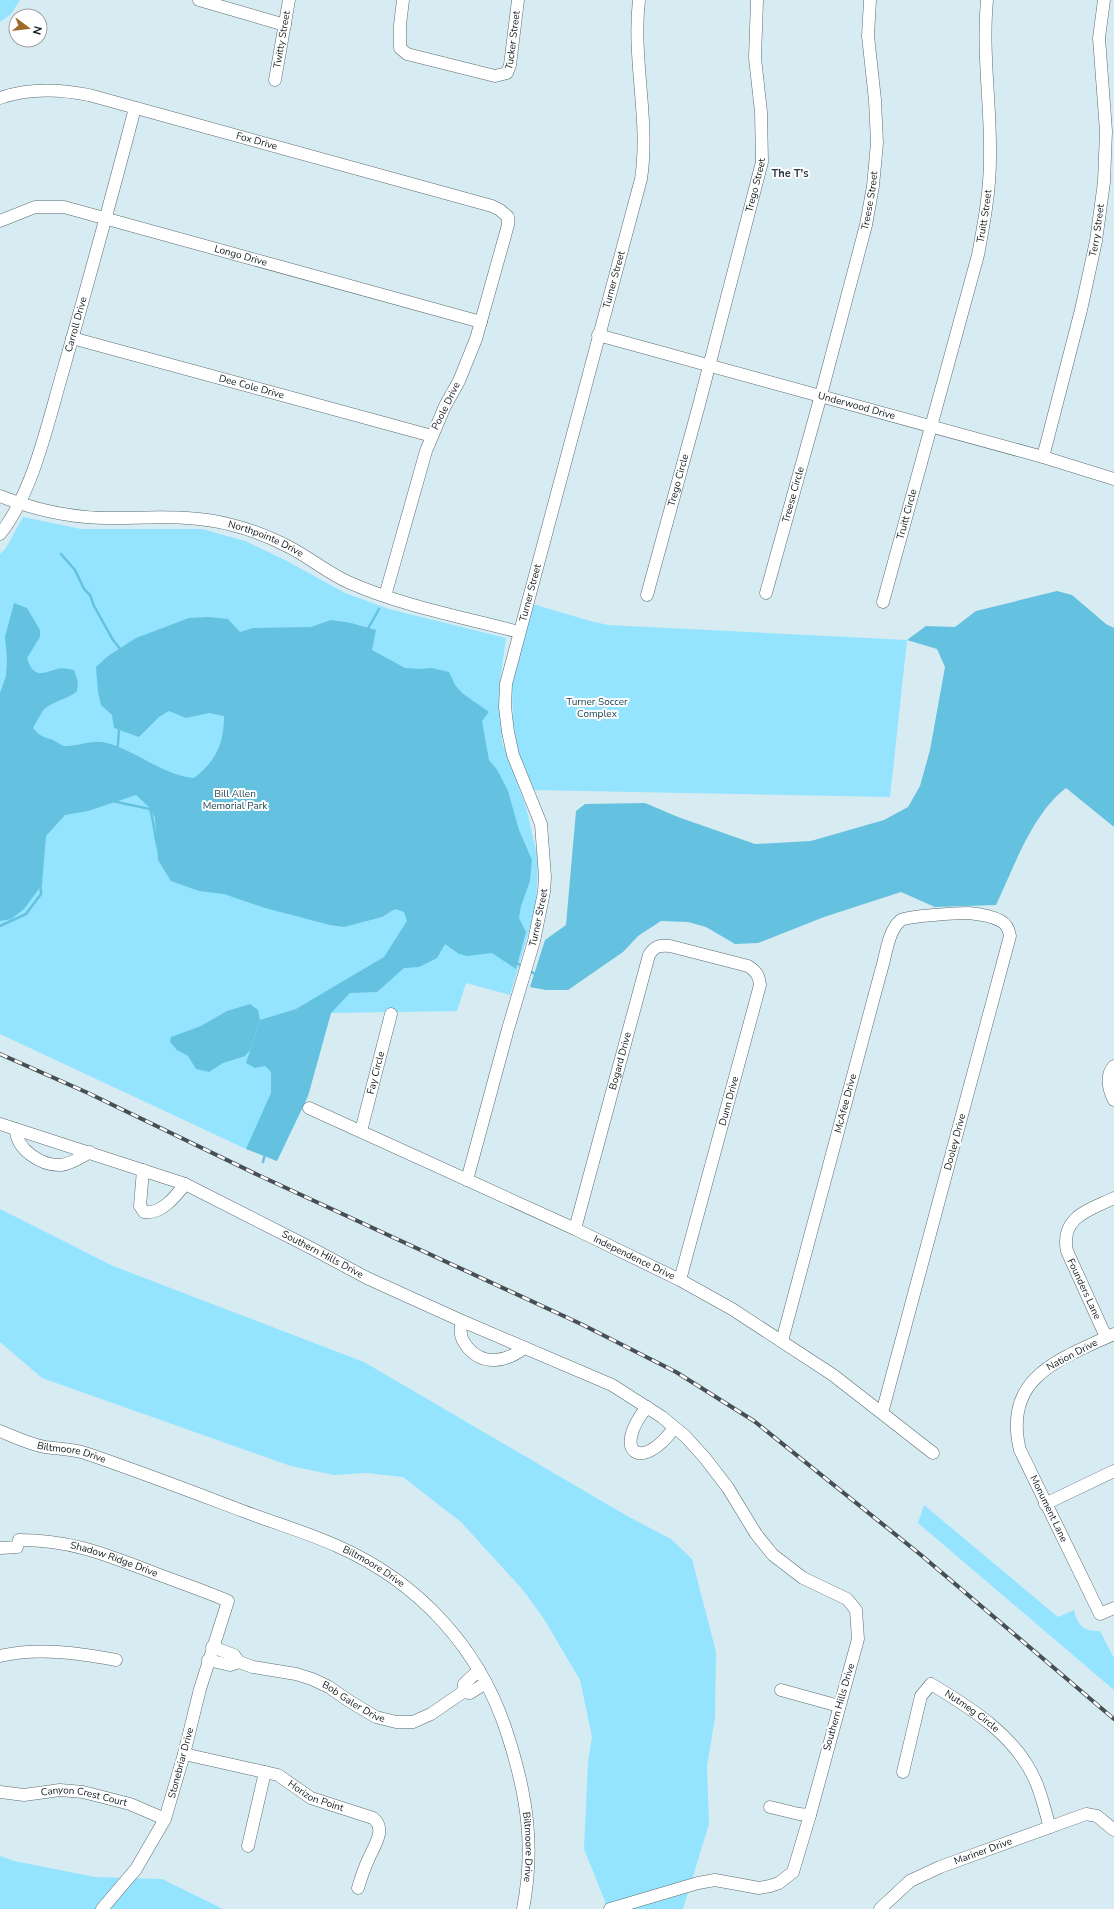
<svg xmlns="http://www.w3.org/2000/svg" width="1114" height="1909" viewBox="0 0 1114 1909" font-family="'Nunito Sans',sans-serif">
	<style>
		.green { fill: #94e4ff }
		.forest { fill: #64c1df }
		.water { fill: #65c2df }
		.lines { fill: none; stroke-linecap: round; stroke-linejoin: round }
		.stream { stroke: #65c2df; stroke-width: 2.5 }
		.minor-casing { stroke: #5a6c72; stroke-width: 13 }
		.minor { stroke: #fff; stroke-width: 12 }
		.rail-casing { stroke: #465054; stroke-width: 4 }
		.rail { stroke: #fff; stroke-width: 2.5; stroke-dasharray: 8; stroke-linecap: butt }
		.labels { text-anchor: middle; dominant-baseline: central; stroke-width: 4; stroke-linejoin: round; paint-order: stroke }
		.street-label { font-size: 10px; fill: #131a1d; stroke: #fff }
		.park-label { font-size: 10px; fill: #1b4552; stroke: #fff }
		.neighbourhood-label { font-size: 11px; font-weight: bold; fill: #2c3c42; stroke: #fff }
	</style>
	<rect width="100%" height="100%" fill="#d7ebf2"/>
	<path class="green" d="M0,0h20l-9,14 -11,8z
		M23,517l58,12h121l43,12 42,20 58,32 44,16 117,29 -7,50 3,54 24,65 12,52 -2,49 -26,87 -44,-12 -9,28 -126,2 -23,83 -31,65 -31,-12 -246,-115v-480l6,-6z
		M533,604l57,17 18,4 299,15 -17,157 -357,-7 -13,-32 -7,-34 -1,-40z
		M0,1209l113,57 251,96 265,155 42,22 21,20 24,93 -1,66 -8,48 2,58 -26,85h-78v-8l-21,-52 4,-87 4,-25 -12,-57 -36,-61 -21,-29 -62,-68 -58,-45 -37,-4 -32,2 -43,-9 -249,-88 -42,-36z
		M924,1505l134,112 16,-7c3,15 10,22 26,21l14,27v32l-196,-167z
		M0,1856l14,5 81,16 67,2 61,30h-223z"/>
	<path class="forest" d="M1057,591l15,4 34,29 8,4v199l-48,-39c-34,26 -52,79 -70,117l-61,2 -34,-15 -77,25 -66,26 -23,1 -29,-17 -18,-5 -27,-1 -23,15 -15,16 -55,38h-22l-16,-3 15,-47 21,-15 10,-114 9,-7 60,-1 33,14 77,27 56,-3 73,-21 24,-13 12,-21 10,-36 15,-83 -8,-18 -30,-9 19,-14 29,1 21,-16z
		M14,603l13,5 13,22v7l-13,21c6,20 15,16 30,11 5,-2 12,0 17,1l4,12 -1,9c-9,9 -27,10 -35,21 -3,5 -6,11 -9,16 7,9 11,9 20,12 4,2 8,5 11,6 14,1 28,-7 43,-3 30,8 55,32 87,35 22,-17 30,-34 30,-62l-15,-3 -23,5 -17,-7 -10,6 -20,20 -25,-9 -2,-13 -11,-10 -3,-13 -2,-25 12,-11 28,-18 53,-20 19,-1 20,2 12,13 13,-4 58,-1 20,-7 20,3 25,7 -4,20 33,18 14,1 13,-1 17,4 6,13 7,8 27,19 -7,9 7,39 9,11 10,20 11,39 13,30 -2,21 -9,25 -2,12 7,14 -10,37 -24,-16 -25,3 -8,-2 -14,-10 -8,14 -18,9 -15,1 -27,24 -27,1 -19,20 -23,83 -31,65 -31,-12 25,-56v-21l-6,-6 -10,2 -9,-5 14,-43 36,-11 88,-52 23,-36 -3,-9 -9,-3 -13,8 -38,10 -14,-2 -65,-17 -41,-14 -25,-3 -28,-10 -13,-21 -3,-42 -5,-10 -14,-13 -48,16 -23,4 -19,21 -4,49 -18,24 -13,10 -11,2v-228l6,-17 1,-16 -2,-23z"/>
	<path class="water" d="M250,1004l8,6 2,10 -10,30 -5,6 -22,7 -14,9 -13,-3 -8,-13 -11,-6 -7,-8 1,-5 30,-11 26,-15z"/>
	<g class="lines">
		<path class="stream" d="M61,554l14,16 9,19 6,6 4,11 19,34 13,16
			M230,645l30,-4 17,5 34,-1 21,17 9,2 11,-7 27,-48
			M117,755l5,-61 -2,-16 6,-22 11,-4 16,23 27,11 18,2 8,-7 -5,-26 1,-7 3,-3h16
			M0,768c18,1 27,17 40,28 5,4 13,7 19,11l21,-9 32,3 38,8c5,15 4,31 10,45l15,-1 5,-7 -6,-16 5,-9c16,1 21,8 39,4l-9,-12c11,-14 12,-18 11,-36l8,-5 19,-3 2,5 -13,26 4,7 11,4 6,7 11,2 4,-11 8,-9 31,8 9,-12 9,-7 14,2 4,4 5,27c16,-6 32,-9 44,-24l6,1c3,8 -1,18 2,25 4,8 28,10 36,18l-2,6c8,10 11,18 8,31l-6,3 -14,-4 -15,-11 -6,4 -10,14 14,10 30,9 43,36 41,27
			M112,801l7,-25 1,-13
			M0,926l26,-12 15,-20 -4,-53 3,-13 7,-13 12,-8
			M529,970l10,7 19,7 23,-8 6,-11 29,-11 30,-46 16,-15 49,1 45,-28 145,-16 70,-39 143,-95
			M263,1162l25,-99 11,-30 11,-17 38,-32 26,-13 10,-8 13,-1 13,-5 23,-12 6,-7v-33"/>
		<defs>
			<g id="minor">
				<path d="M199,0l86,25"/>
				<path id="s1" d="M403,0l-3,25v23l7,6 88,22 12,-3 3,-8 8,-65"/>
				<path id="s2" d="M275,80l14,-80"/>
				<path id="s3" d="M0,98c28,-10 60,-9 89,-3l403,111 8,4 8,7v8l-32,114 -17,42 -14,25 -19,45 -41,145"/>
				<path id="s4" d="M0,221l35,-14h29l417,115"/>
				<path id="s5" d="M598,335l445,122 71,22"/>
				<path id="s6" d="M72,338l360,98"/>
				<path id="s7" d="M1043,457l38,-147 15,-69 8,-59 2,-51 -7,-93 5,-38"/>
				<path id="s8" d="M0,496c35,14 71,22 109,22 41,0 82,-4 123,7 20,5 40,13 59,23 19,10 37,25 57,34 54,24 114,35 171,50"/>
				<path id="s9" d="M0,534c33,-41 48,-112 63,-163 25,-88 49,-175 72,-263"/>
				<path id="s10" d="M766,593l55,-198 45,-170 7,-39 4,-43 -2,-43 -7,-64 2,-36"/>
				<path id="s11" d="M647,595l52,-190 63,-243 -1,-50 -6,-54 2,-58"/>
				<path id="s12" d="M883,602l95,-347c6,-32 12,-64 12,-97 1,-53 -8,-105 -3,-158"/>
				<path d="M1114,1066c-9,9 -5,25 0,34"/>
				<path id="s13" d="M309,1108l266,121 105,51 52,29 101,66 100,78"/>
				<path id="s14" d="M0,1124l185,60 126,64 56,30 95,43 150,64 50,32 23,19 20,22 23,30 28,46 17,21 30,23 44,21 9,11 2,29 -48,176 -17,57 -14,11 -9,3 -11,2 -44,-8 -17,3 -88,26"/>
				<path d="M16,1129c0,21 26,37 45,36 10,-1 20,-8 29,-13"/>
				<path id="s15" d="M361,1131l30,-117"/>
				<path d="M143,1170l-3,36 4,6c17,3 32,-16 41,-28"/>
				<path id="s16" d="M467,1180l41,-151 26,-88 10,-49 1,-15 -4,-53 -28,-69 -5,-23 -3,-25 1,-23 135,-505c9,-59 -9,-119 -2,-179"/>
				<path id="s17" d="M575,1229l74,-274c6,-9 10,-10 21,-9l78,20c8,5 11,9 12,19l-80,295"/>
				<path d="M462,1321c-1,4 -2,9 -1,13 0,5 4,10 7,14 16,18 38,14 56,0"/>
				<path id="s18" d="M1114,1334c-54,25 -112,43 -94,116l80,164 14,-6"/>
				<path d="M1106,1337l-39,-86c-7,-34 22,-41 47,-53"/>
				<path id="s19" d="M782,1341l99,-370c5,-15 7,-41 20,-51 7,-4 57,-7 67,-7 11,1 24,3 33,8 6,3 8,9 9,15l-128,477"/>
				<path d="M647,1407c-36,44 -6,67 27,21"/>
				<path id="s20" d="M0,1431c15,6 29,13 45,16 13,2 27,2 40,6 53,18 105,38 158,58 31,12 63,21 94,35 82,36 144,103 171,190 19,59 27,111 15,173"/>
				<path d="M1045,1504l69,-33"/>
				<path id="s21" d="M0,1548l17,-1 2,-7c54,0 88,15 138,34 24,9 48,17 71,27l-28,88 -16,65 -19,65 -29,50 -34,40"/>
				<path d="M212,1647l22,8 5,7"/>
				<path d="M0,1656c38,-9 78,-3 116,4"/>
				<path id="s22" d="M208,1660l22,5 9,-3 14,5 43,7 16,5 17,8 20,14 27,16 20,5h17l18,-8 32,-22 7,1 16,-10"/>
				<path d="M781,1690l58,16"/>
				<path d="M463,1692l1,-8 15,-14"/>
				<path id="s23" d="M184,1754l94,21 33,23 62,20c14,11 1,28 -4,40 -5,10 -8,20 -11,30"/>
				<path id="s24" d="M903,1772l18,-76 10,-12c40,24 85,52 104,96 7,15 10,32 15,47"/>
				<path id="s25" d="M0,1792l24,3 36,-5 23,2 47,12 35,15"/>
				<path d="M770,1807l29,7 11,1"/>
				<path d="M248,1846l17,-74"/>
				<path id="s26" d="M880,1909l30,-28 30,-14 146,-53 11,2 17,14"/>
			</g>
		</defs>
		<use href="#minor" class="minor-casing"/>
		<use href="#minor" class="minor"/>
		<defs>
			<path id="rail" d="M0,1054l88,39 170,82 323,149 95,48 78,49 167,134 193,164"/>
		</defs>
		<use href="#rail" class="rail-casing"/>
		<use href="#rail" class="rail"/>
	</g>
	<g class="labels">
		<g class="street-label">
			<text stroke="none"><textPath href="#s2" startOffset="41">Twitty Street</textPath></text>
			<text stroke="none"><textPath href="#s1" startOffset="194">Tucker Street</textPath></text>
			<text stroke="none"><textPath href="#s3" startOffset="264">Fox Drive</textPath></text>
			<text stroke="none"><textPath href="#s11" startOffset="424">Trego Street</textPath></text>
			<text stroke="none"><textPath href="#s10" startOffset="406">Treese Street</textPath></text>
			<text stroke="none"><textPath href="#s12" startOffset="399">Truitt Street</textPath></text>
			<text stroke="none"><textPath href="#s7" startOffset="233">Terry Street</textPath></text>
			<text stroke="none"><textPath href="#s4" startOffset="250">Longo Drive</textPath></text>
			<text stroke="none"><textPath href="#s16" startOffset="931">Turner Street</textPath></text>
			<text stroke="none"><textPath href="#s9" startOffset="224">Carroll Drive</textPath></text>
			<text stroke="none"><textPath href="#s6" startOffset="186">Dee Cole Drive</textPath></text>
			<text stroke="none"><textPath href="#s5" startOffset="268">Underwood Drive</textPath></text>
			<text transform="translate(446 406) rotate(-64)">Poole Drive</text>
			<text stroke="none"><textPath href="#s11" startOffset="119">Trego Circle</textPath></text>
			<text stroke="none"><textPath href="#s10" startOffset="102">Treese Circle</textPath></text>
			<text stroke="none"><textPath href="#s12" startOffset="91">Truitt Circle</textPath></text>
			<text stroke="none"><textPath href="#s8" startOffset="272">Northpointe Drive</textPath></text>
			<text stroke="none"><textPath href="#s16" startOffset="607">Turner Street</textPath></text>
			<text stroke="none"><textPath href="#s16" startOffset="272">Turner Street</textPath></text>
			<text stroke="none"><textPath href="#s17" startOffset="174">Bogard Drive</textPath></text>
			<text stroke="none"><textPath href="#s15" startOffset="60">Fay Circle</textPath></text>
			<text transform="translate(729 1101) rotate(-75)">Dunn Drive</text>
			<text stroke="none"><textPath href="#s19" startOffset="246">McAfee Drive</textPath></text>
			<text transform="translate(955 1142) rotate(-75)">Dooley Drive</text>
			<text stroke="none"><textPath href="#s14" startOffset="349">Southern Hills Drive</textPath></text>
			<text stroke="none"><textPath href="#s13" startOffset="358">Independence Drive</textPath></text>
			<text transform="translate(1084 1289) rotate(65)">Founders Lane</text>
			<text transform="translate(1072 1355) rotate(-28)">Nation Drive</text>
			<text stroke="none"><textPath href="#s20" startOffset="75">Biltmoore Drive</textPath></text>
			<text stroke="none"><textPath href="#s18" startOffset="233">Monument Lane</textPath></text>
			<text stroke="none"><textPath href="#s21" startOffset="122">Shadow Ridge Drive</textPath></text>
			<text stroke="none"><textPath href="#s20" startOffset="399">Biltmoore Drive</textPath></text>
			<text stroke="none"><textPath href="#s22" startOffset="155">Bob Galer Drive</textPath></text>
			<text transform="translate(839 1707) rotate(-74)">Southern Hills Drive</text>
			<text stroke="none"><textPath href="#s24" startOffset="143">Nutmeg Circle</textPath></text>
			<text transform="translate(181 1763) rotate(-75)">Stonebriar Drive</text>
			<text stroke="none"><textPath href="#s23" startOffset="140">Horizon Point</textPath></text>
			<text stroke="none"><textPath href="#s25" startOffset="85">Canyon Crest Court</textPath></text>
			<text stroke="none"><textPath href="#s20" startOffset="734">Biltmoore Drive</textPath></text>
			<text stroke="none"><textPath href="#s26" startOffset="120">Mariner Drive</textPath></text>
		</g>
		<g class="park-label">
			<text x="597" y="702">Turner Soccer<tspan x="597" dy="12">Complex</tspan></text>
			<text x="235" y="794">Bill Allen<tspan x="235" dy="12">Memorial Park</tspan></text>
		</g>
		<g class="neighbourhood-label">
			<text x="790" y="173">The T's</text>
		</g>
	</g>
	<g transform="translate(28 28) rotate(105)"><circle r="19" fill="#ffffff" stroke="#a1a3a5"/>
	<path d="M0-3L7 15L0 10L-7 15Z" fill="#a06825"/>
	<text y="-6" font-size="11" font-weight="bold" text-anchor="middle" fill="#131a1d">N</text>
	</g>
</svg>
